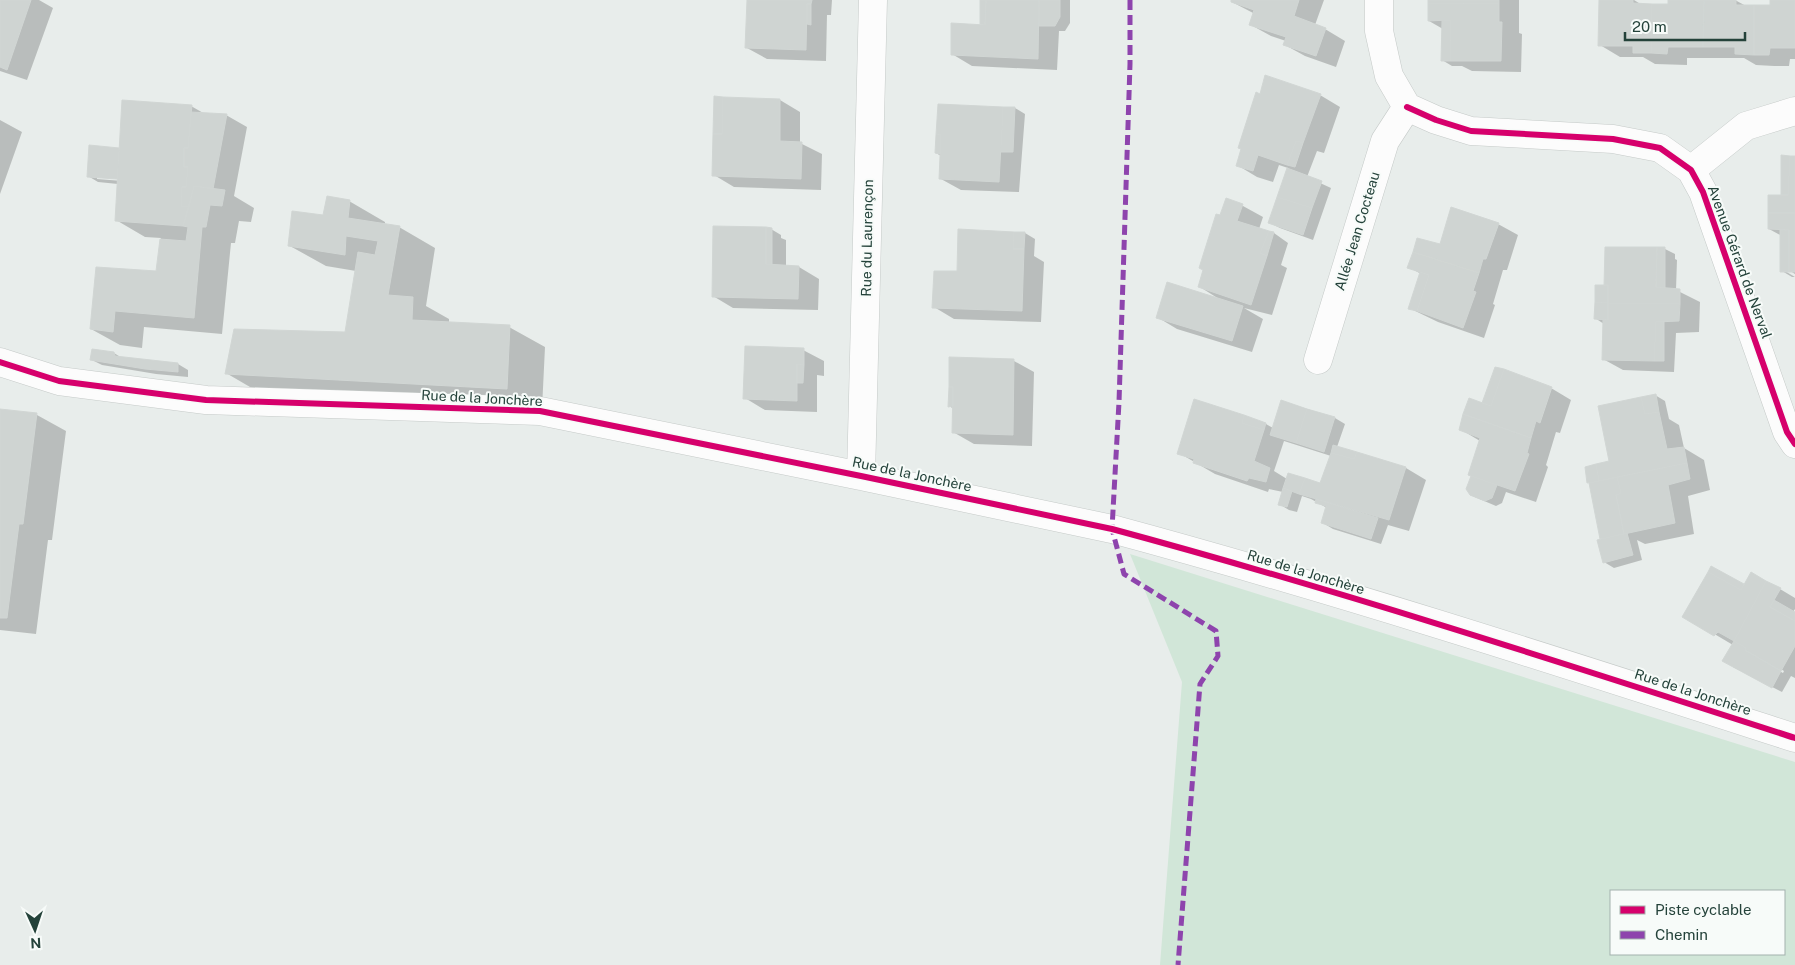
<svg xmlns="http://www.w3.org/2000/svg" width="1795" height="965" viewBox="0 0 1795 965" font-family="'Public Sans',sans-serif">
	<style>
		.green { fill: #d1e6d8; fill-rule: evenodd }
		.shadow { fill: #0003; fill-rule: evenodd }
		.building { fill: #cfd4d2; stroke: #d1d6d4 }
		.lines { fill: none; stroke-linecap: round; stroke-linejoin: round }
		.minor-casing { stroke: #c5cac8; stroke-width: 29 }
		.minor { stroke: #fcfcfc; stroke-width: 28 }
		.quiet { stroke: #8e44ad; stroke-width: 5; stroke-dasharray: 10 5; stroke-linecap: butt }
		.cycleway-casing { stroke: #f7fbf9; stroke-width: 9 }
		.cycleway { stroke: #d6006c; stroke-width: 6 }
		.labels { text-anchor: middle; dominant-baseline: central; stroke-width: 4; stroke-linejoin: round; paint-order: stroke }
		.street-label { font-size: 14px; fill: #24423a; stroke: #f7fbf9 }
	</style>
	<rect width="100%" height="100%" fill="#e8edeb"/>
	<path class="green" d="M1130,554l665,208v203h-635l22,-283zM1611,891h173v63h-173z"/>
	<path class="shadow" d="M0,0h39l14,8 -26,72 -27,-9z
		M748,0h84l-1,15h-4l-1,46 -59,-2 -20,-11z
		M981,0h89v23l-5,8h-6l-2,39 -85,-4 -20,-12 33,-28 -4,-3z
		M1233,0h91l-9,25 10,4 20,12 -9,26 -31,-11 -20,-11 1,-4 -15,-5 -20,-11 4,-11 -23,-12z
		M1429,0h90v33l3,1 -1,38 -49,-1 -10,-5h-10l-10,-6 1,-31 -14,-8z
		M1601,0h33l8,5h27l66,-5 11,6h26l23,-5v58h-5l-1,7h-15l-18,-1 -12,-7h-57v7l-32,-1 -12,-7h-23l-20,-12z
		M1320,95l20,12 -16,46 -7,-2 -10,26 24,11 -18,52 -33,-12 -10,-5 18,-55 -9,-3 -6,17 -16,-5 -20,-12z
		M780,100l20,12v31l22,11 -1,36 -87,-3 -20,-12z
		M191,106l14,8 21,1 21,12 -13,69 20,12 -3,14 -12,-1 -4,22h-4l-9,91 -78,-7 -2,21 -22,-3 -29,-16 66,-57 4,-34 -16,-1 -29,-17 2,-36 -20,-2 -10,-6 31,-27 1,1zM97,177l27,2 -1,2 -26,-2z
		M939,106l76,2 10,6 -6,78 -58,-2 -20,-11v-23l-5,-3z
		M0,120l22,12 -22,62z
		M1795,157v117l-8,-5 -2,2 10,6h-3l-10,-6v-35l-13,-7 17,-32z
		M1227,200l16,6 20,11 -4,12 15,4 14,10 -7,22 6,3 -15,47 -28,-7 19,11 -11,33 -75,-23 -20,-12 62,-18 -19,-12z
		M349,201l36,21v3l14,2 36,21 -9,58 23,13v5l60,3 36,20 -3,62 -280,-15 -36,-21 120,-40 10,-62 -30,-5 -36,-20 34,-30z
		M1498,224l20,11 -11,35h-4l-10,34 2,1 -11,33 -46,-16 -29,-14 12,-34 -12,-7 31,-21z
		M771,229l10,6v3l5,2v27h13l20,12 -1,31 -85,-2 -20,-12z
		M1025,233l10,6 -1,17 10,6 -3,60 -87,-3 -20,-12 24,-35z
		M1665,249l10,5v5l2,1 -1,30 24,12 -1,30 -23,1 -2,39 -51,-2 -20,-11 1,-35 -9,-6 11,-31z
		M803,350l21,11v15l-7,-1v37l-52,-2 -20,-12z
		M114,353l8,5 56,6 10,6v7l-32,-3 -54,-9 -10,-5z
		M950,359l64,2 20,11 -2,74 -58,-2 -21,-12 1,-23 -5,-3z
		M1551,388l20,12 -11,33 -4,-1 -10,33 2,2 -12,35 -30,-10 -4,11 -6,3 -26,-11 2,-19 8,-35 -20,-12 28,-23z
		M1655,395l10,6 4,18 10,6 5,23 20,12 6,30 -22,6 6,38 -49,10 -8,-4 5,20 -28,8 -10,-6 -2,-22 -16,-73 24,-5z
		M1195,401l71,23 7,4 9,-27 53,17 10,6 -8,23 69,21 20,12 -17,51 -21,-6 -7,19 -48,-15 -10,-6 4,-15 -16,-9 -9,-3 -5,16 -8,-2 -10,-6 4,-12 -14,-3 -1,3 -53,-18 -36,-21zM1284,441l47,15 -10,29 -34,-6 -13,-8z
		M0,410l37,5 29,16 -14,109h-4l-12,94 -36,-4z
		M1711,568l34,18 35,3 15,9v11l-2,3 2,1v65l-4,-2 -9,16 -49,-25v-22l-49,-29zM1756,654l28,17 -1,2 -28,-16z"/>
	<path class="building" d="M0,0h31l-24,70 -7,-3z
		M747,0h65l-1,4h-4l-1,46 -61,-2z
		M980,0h6l-1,25 -5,-1z
		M986,0h53l-1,59 -87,-4v-32l34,2z
		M1039,0h21v17l-5,9h-16z
		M1231,0h68l-5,16 32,12 -10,28 -33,-11 3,-8 -37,-12 5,-15 -23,-8z
		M1428,0h71v4l-71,-1z
		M1599,0h34v3l19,1 -1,49h-18v-7h-35z
		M1668,0h36l-1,47h-35l-1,7 -16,-1 1,-49h16z
		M1704,0h32v5h18v50l-19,-1v-7h-32z
		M1770,0h25v48h-25l-1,7h-15v-50h16z
		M1428,3l71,1v18h3l-1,39h-50l-1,-41 -22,1z
		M807,4h4v21l-4,-1z
		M1450,20l1,41h-10l1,-40z
		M1265,75l56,19 -18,49 -7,-2 -9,24 -29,-10 -5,16 -17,-5 5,-17 -3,-1 18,-56 4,2z
		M714,96l9,1 -1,37h-9z
		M723,97l57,2v42l22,1 -1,37 -89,-3 1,-42h9z
		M122,100l70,5 -4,43h-4v19h4l-2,20h-4l-1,19 8,1 -6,19 -68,-5z
		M938,104l65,3 -4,75 -60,-3 2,-45 -5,1z
		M1003,107h12l-2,45h-12z
		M191,112l36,2 -14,75 -19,-3 -5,21 -8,-1 1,-19h4l2,-20h-4v-19h4z
		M941,134l-1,20 -5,-1 1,-18z
		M1296,141l7,2 -8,24 -8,-2z
		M89,145l30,3 -2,31 -30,-2z
		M1781,155l9,1 -2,39h-7z
		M1790,156h5v57h-27v-18h20z
		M1287,168l35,13 -10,27 -35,-11z
		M194,186l31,4 -3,16 -12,-1 -4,22h-4l-8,91 -79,-7 -2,21 -23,-3 6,-62 60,4 4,-32 26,2 2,-14 -5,-1z
		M327,196l23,4 -2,18 52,8 -12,69 25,2 -1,23 98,5 -3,64 -282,-15 9,-45 111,3 13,-80 17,3 3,-14 -32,-5 -1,19 -57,-9 4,-35 31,4z
		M1277,197l35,11 -9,27 -35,-12z
		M1226,198l17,6 -6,17 32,10 -9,22 7,3 -16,49 -53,-18 5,-17 -4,-2 17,-54 4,1z
		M1451,207l48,16 -13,36h-3l-4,14 -66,-21 4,-14 23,6z
		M1768,213h27v59h-6v-42l-21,-1z
		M713,226l53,1v37l33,2 -1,33 -86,-2z
		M766,227l6,1v37l-6,-1z
		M958,229l56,3 -1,17h11l-2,62 -90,-3 2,-37h23z
		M1780,229l9,1v42h-9z
		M1269,231l5,1 -7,24 -7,-3z
		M1014,232h11l-1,17h-11z
		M1605,247h52l-1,40 24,2v15l-72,-1v-18l-4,1z
		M1657,247h8v41l-9,-1z
		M1413,252l66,21 -6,18 3,1 -13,36 -46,-17 12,-36 -22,-7z
		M1420,272l9,3 -12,36 -9,-2z
		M1167,282l76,24 -11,35 -76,-23z
		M1595,285h13v18l-13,-1z
		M1595,302l13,1v17l-14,-1z
		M1608,303l72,1 -1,17 -23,1 -2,39 -52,-1 1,-41 5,1z
		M1664,321v40h-10l2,-39z
		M745,346l59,2v17l-7,-1v37l-54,-2z
		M92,349l22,3 1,4 63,7v9l-33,-3 -55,-9z
		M949,357l65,2 -1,76 -61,-2 1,-46h-4z
		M797,364l7,1 -1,18h-6z
		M1495,367l9,2 -13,37 -9,-3z
		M1504,369l48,18 -12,36 -4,-2 -5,17 -68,-24 6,-16 22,8z
		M949,387h4v19l-5,1z
		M1656,394l3,18 -14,2 -4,-17z
		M1641,397l4,17 14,-2 8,37 17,-2 3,16 -88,18 -3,-17 13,-3 -11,-55z
		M1194,399l50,16 -2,8 22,7 -10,31 16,7 -4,14 -17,-4 -2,3 -54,-18 1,-4 -17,-5z
		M1281,400l26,9 -11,34 -26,-8z
		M0,409l37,4 -14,111h-4l-12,94h-7z
		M1307,409l28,8 -11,35 -28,-9z
		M1463,414l68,24 -4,15 2,1 -14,37 -47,-16 12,-37 -21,-8z
		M1244,415l22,8 -2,7 -22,-7z
		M1333,445l24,7 -3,7 -23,-6z
		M1357,452l49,15 -17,53 -90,-26 6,-16 15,5 11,-30 23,6z
		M1687,463l3,16 -22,6 7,38 -51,11 -8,-39 5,-2 -4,-16z
		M1596,464l3,17 -12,2 -2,-16z
		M1288,473l17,5 -6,16 -16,-6z
		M1471,476l26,9 -5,13 -7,3 -15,-6 -4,-6z
		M1617,477l4,16 -5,2 8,39 -24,5 -11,-56z
		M1283,488l9,3 -5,16 -9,-2z
		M1316,499l62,19 -7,21 -50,-16 5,-17 -11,-3z
		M1627,533l6,22 -30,8 -6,-23z
		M1711,566l33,18 -3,6 -33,-18z
		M1708,572l33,18 10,-18 15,9 -32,60 -16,-9 -4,4 -32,-19z
		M1766,581l15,7 -11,19 25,14v25l-14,25 -36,-21 1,-2 -12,-7z
		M1774,600l21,12v9l-25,-14z
		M1734,641l12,7 -1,2 36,21 -9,17 -50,-27z"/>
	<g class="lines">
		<defs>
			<path id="minor" d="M1379,0v31l10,45 18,31
				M1407,107l29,13 35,11 142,8 47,9 31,22 12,22 84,240 8,12
				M1691,170l55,-44 49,-15
				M1318,360l67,-219 22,-34
				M0,362l59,19 147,19 334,11 321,65 251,53c230,62 457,136 683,209
				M861,476l12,-476"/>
		</defs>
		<use href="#minor" class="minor-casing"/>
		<use href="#minor" class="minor"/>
		<path class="quiet" d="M1130,0v64l-11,338 -7,127 12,45 92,57 2,25 -18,28 -22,281"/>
		<defs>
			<path id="cycleway" d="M1407,107l29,13 35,11 142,8 47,9 31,22 12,22 84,240 8,12
				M0,362l59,19 147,19 334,11 321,65 251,53c230,62 457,136 683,209"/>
		</defs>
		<use href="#cycleway" class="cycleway-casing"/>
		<use href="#cycleway" class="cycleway"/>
	</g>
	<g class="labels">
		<g class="street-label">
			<text transform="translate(1357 231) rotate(-73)">Allée Jean Cocteau</text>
			<text transform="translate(867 238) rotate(-89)">Rue du Laurençon</text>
			<text transform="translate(1740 262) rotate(70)">Avenue Gérard de Nerval</text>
			<text transform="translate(482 398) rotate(3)">Rue de la Jonchère</text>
			<text transform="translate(912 474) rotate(12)">Rue de la Jonchère</text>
			<text transform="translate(1306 572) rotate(17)">Rue de la Jonchère</text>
			<text transform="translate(1693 692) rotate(18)">Rue de la Jonchère</text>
		</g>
	</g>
	<rect x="1610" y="890" width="175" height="65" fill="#f7fbf9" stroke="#a3b1ad"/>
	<rect x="1620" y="906" width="25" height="8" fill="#d6006c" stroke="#a3b1ad"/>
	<text x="1655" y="915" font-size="15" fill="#24423a">Piste cyclable</text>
	<rect x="1620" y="931" width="25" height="8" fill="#8e44ad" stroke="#a3b1ad"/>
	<text x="1655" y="940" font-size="15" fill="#24423a">Chemin</text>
	<g transform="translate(35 930) rotate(177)" stroke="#f7fbf9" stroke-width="4" paint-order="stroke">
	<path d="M0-4L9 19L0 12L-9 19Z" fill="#24423a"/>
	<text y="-8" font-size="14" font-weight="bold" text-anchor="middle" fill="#24423a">N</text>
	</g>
	<path d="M1625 32v8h120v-8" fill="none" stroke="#24423a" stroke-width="2.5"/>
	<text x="1632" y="32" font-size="15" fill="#24423a" stroke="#f7fbf9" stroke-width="4" paint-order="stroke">20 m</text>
</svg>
